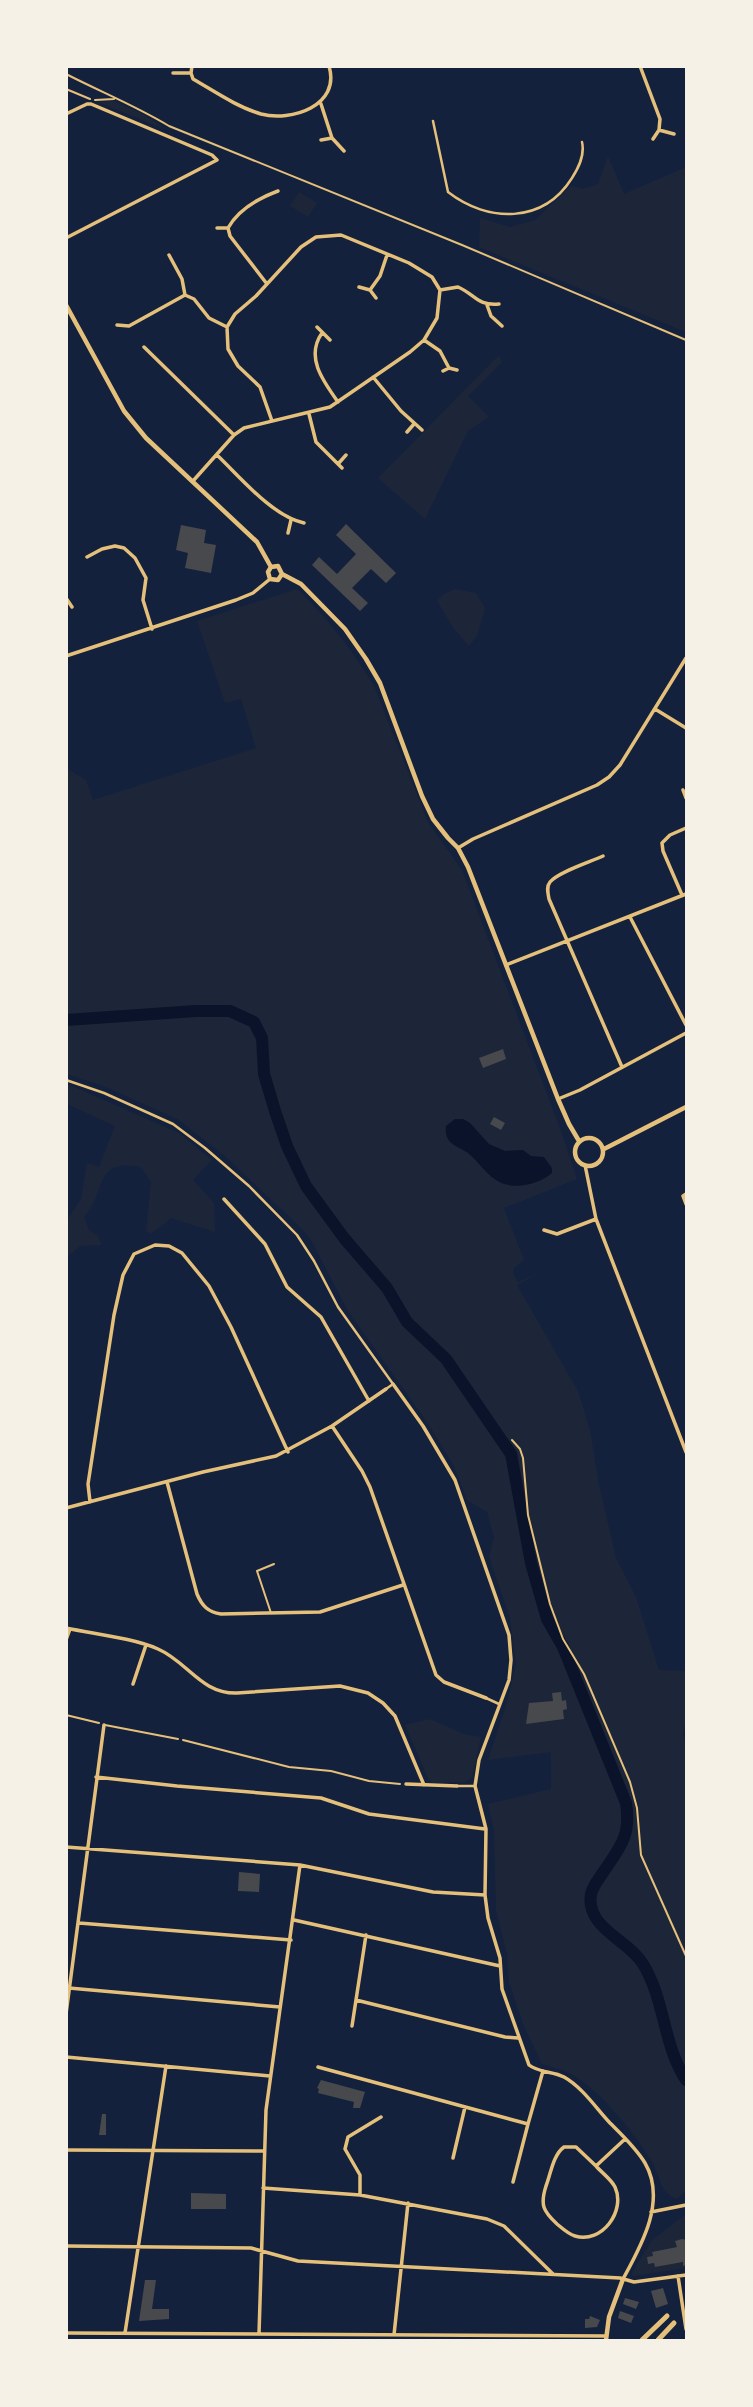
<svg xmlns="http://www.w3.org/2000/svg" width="753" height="2407" viewBox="0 0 753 2407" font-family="'Public Sans',sans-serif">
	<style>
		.green { fill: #1d2539 }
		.water { fill: #0b132b }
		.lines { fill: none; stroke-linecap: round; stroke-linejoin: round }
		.river { stroke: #0b132b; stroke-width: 12 }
		.building { fill: #48494c }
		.path { stroke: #e5c07b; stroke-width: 2 }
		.service { stroke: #e5c07b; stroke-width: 2 }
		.pedestrian { stroke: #e5c07b; stroke-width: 2.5 }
		.minor { stroke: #e5c07b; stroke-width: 3.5 }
		.tertiary { stroke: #e5c07b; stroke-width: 4.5 }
		.trunk { stroke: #e5c07b; stroke-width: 5 }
	</style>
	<rect width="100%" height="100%" fill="#14213d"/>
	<path class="green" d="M114,101l29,13 24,16 -69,-28z
		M608,156l16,38 62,-27v165l-207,-85 1,-29 30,9 25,-7 36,-34 12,3 15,-5z
		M299,192l18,11 -9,14 -18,-11z
		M499,355l3,7 -34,34 21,21 -21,14 -43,88 -47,-41z
		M297,589c31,30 55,60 77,97l54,136 34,48 99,261 16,48 -73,29 20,52 -10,8 -1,5 5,9 21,-9 -22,12 61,106 12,39 9,55 17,73 20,39 23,73 27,1v49l-3,14 3,12v445l-9,8c-18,-6 -17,-25 -26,-39 -18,-29 -49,-67 -78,-85 -9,-5 -21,-8 -31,-11l-19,-40 -14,-42 -2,-28 -11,-44 -2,-79 -6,-27 63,-15v-37l-63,8 18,-54 10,-41 -6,-47 -21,-61 5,-20 -7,-25 -20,-12 -13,-34 -27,-44 -79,-111 -38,-73 -12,-13 -72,-68 -47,-37 -73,-33 -39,-13 -1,-306 20,12 7,20 163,-52 -15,-49 -16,4 -28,-82z
		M455,589l21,4 9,15 -8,28 -8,10 -15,-17 -17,-28 7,-7z
		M67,1084l112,49 33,27 -19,20 21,23 1,29 -44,-14 -20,16 -5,-3 5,-49 -10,-15c-49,-9 -33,23 -57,50l5,13 8,5 5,10 -22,1 -13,11v-37l14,-21 6,-36 12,4 16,-41 -48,-22z
		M430,1719l34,15 17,3 -9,41 -6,4 -34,1 -4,-5 -23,-53z
		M686,2214v26h-10l1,7 -25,5 1,4 -6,1 1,7 6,-1 1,4 28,-5 3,6 -53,8 -1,-3 20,-33z"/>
	<path class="water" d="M455,1119h8l7,4 19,21 16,7 18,-1 8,6 13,1 8,11v5c-14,12 -40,18 -56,7 -11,-7 -18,-19 -28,-27 -12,-8 -24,-9 -22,-27z"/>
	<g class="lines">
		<path class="river" d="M66,1020l130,-9h34l24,11 8,16 2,36 11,37 12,35 19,40 38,52 43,50 20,34 39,37 65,95 20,109 16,56 16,28 63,156c5,32 -5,43 -22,68 -5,8 -11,14 -13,23 -6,34 38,46 52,70 22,36 20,81 43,116"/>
	</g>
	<path class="building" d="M346,524l50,49 -10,10 -15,-14 -19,19 16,15 -8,8 -48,-46 7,-8 18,17 19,-20 -20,-19z
		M181,525l25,5 -2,13 12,2 -5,28 -26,-5 3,-15 -12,-3z
		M503,1049l3,10 -23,9 -4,-10z
		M494,1117l11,6 -4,7 -11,-6z
		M561,1692l1,9 4,-1 1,9 -4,1 1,9 -38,5 3,-21 24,-2 -1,-8z
		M239,1872l21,2 -1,18 -21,-1z
		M321,2080l44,12 -5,16h-7l1,-6 -36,-9 1,-4 -2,-1z
		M102,2114h4v21h-7z
		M191,2193l35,1v15h-35z
		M682,2239l4,1v25l-3,1v-4l-28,5 -1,-4 -6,1 -1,-7 6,-1 -1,-4 25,-5 -2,-6z
		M145,2280h11l-4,29h17v10l-30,2z
		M663,2288l5,16 -12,4 -5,-17z
		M625,2298l14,4 -3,7 -13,-5z
		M620,2311l14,5 -3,7 -13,-5z
		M590,2316l10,4 -3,7 -12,1v-9h4z"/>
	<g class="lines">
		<path class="path" d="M66,74c35,18 70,32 103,52l293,119 224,95
			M66,89l24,10
			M95,100l19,-1
			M66,1715l33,8
			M183,1740l106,27 42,4 38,10 31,3"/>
		<path class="service" d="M512,1440l8,9 3,9 5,57 22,89 13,35 21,35 46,108 7,26 4,47 45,101
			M271,1613l-14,-42 17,-7
			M105,1725l73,14"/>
		<path class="pedestrian" d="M433,121l15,71c40,31 95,32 124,-14 7,-11 13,-23 10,-36
			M66,1080l38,13 69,31 32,24 44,38 48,49 17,26 24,46 55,77 -7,5
			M486,1698l13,6
			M457,1786h18"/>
		<path class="minor" d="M192,66l-1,7 2,6c21,12 44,28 68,35 30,8 80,-8 68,-48
			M640,66l20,53 -1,11 -6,9
			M173,73h18
			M321,104l11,34
			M66,114l21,-10h4l121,51 5,5 -151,78
			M659,130l15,4
			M321,140l11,-2 12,13
			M217,228h11
			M169,255l13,24 3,16
			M267,284l-37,-48 -2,-8c10,-18 31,-30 50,-37
			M359,287l11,3 6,8
			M370,290l10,-14 7,-21
			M440,290l18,-3c18,8 19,19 41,17
			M487,305l4,11 11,10
			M117,325l12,1 56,-31 9,4 15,19 18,9
			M317,327l13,13
			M322,333c-17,24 1,48 16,69
			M424,340l16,11 9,17
			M144,347l90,88
			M443,371l6,-3 8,2
			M373,377l28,34 21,19
			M309,414l7,28 26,26
			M407,432l7,-8
			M217,455c23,22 55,61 87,68
			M338,464l8,-9
			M193,481l41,-46 10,-7 86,-21 80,-55 14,-12 13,-22 3,-28 -8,-13 -23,-14 -68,-28 -25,2 -15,10 -45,49 -21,18 -8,13 1,22 10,17 22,21 12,34
			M288,533l3,-13
			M87,557l15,-8 13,-3 9,2 11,10 11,20 -3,22 9,29
			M66,598l6,9
			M66,656l170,-56 17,-7 17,-14
			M655,709l31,19
			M683,790l3,8
			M458,848l15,-9 124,-54 12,-8 11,-12 66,-107
			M603,856c-13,6 -45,16 -53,26 -4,5 -2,11 -1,17l73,168
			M682,895l-19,-44 -1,-8 8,-8 16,-7
			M630,917l56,108
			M506,965l180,-71
			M558,1099l22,-9 106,-57
			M585,1165l11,54 90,233
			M686,1194l-3,2 3,8
			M224,1199l41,45 22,43 34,30 48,84
			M544,1230l13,4 39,-15
			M393,1384l30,42 32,54 54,155 2,25 -2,20 -30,80 -4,26 11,43 -1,66 3,23 12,40 2,31 27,76c10,8 24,6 35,12 18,10 32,31 46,46 12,12 26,25 35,40 22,38 -4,83 -22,116
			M332,1426l30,45 8,16 66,188 8,7 42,16
			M167,1482l30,112c5,12 11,18 24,20l99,-2 83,-27
			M90,1502l-2,-18 26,-169 9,-40 11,-21 21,-9 14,1 13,7 27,33 22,41 57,125
			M66,1508l137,-36 73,-16 56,-30 54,-37
			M66,1628c28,6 67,10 92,21 30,13 43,45 79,44l103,-7 28,7 15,10 12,13 29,69
			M66,1640l4,-11
			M133,1684l13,-39
			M96,1777l81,9 144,12 48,16 116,15
			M406,1784l51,2
			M66,1847l234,18 133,27 52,3
			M294,1920l206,46
			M79,1923l212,17
			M69,1988l211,19
			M356,2000l149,37 13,1
			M66,2014l38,-289
			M352,2026l14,-91
			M66,2057l204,19
			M318,2067l210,57 15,-53
			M66,2150l198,1
			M453,2158l12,-51
			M596,2166l-20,-19h-12c-11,8 -13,26 -18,39 -6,19 -3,25 11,38 6,5 11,10 18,12 27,8 51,-25 40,-49 -4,-8 -13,-14 -19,-21l29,-27
			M513,2182l15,-58
			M263,2188l97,7 127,24 17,7 49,48
			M360,2195v-20l-15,-26 3,-12 33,-20
			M651,2212l35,-7
			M66,2246l185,2 47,13 322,17 14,4 52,-7
			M678,2276l8,53
			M66,2333l540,3
			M125,2333l41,-267
			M259,2334l7,-224 34,-245
			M394,2335l14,-132"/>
		<path class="tertiary" d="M66,305l58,106 22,27 111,104 14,25
			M271,567l-3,5 2,7 8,1 4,-6
			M271,567l7,-1 4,8
			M282,574l19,10 44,45 21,30 14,24 42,113 11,23 15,19 10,10 10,19 90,232 11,25 10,17
			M575 1152a14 14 0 1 1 28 0a14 14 0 1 1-28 0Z
			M604,1149l82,-42
			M606,2340l3,-23 14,-38"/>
		<path class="trunk" d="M642,2340l25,-24
			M658,2340l16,-17"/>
	</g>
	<rect width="753" height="2407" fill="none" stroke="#f6f1e7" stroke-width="136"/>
</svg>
